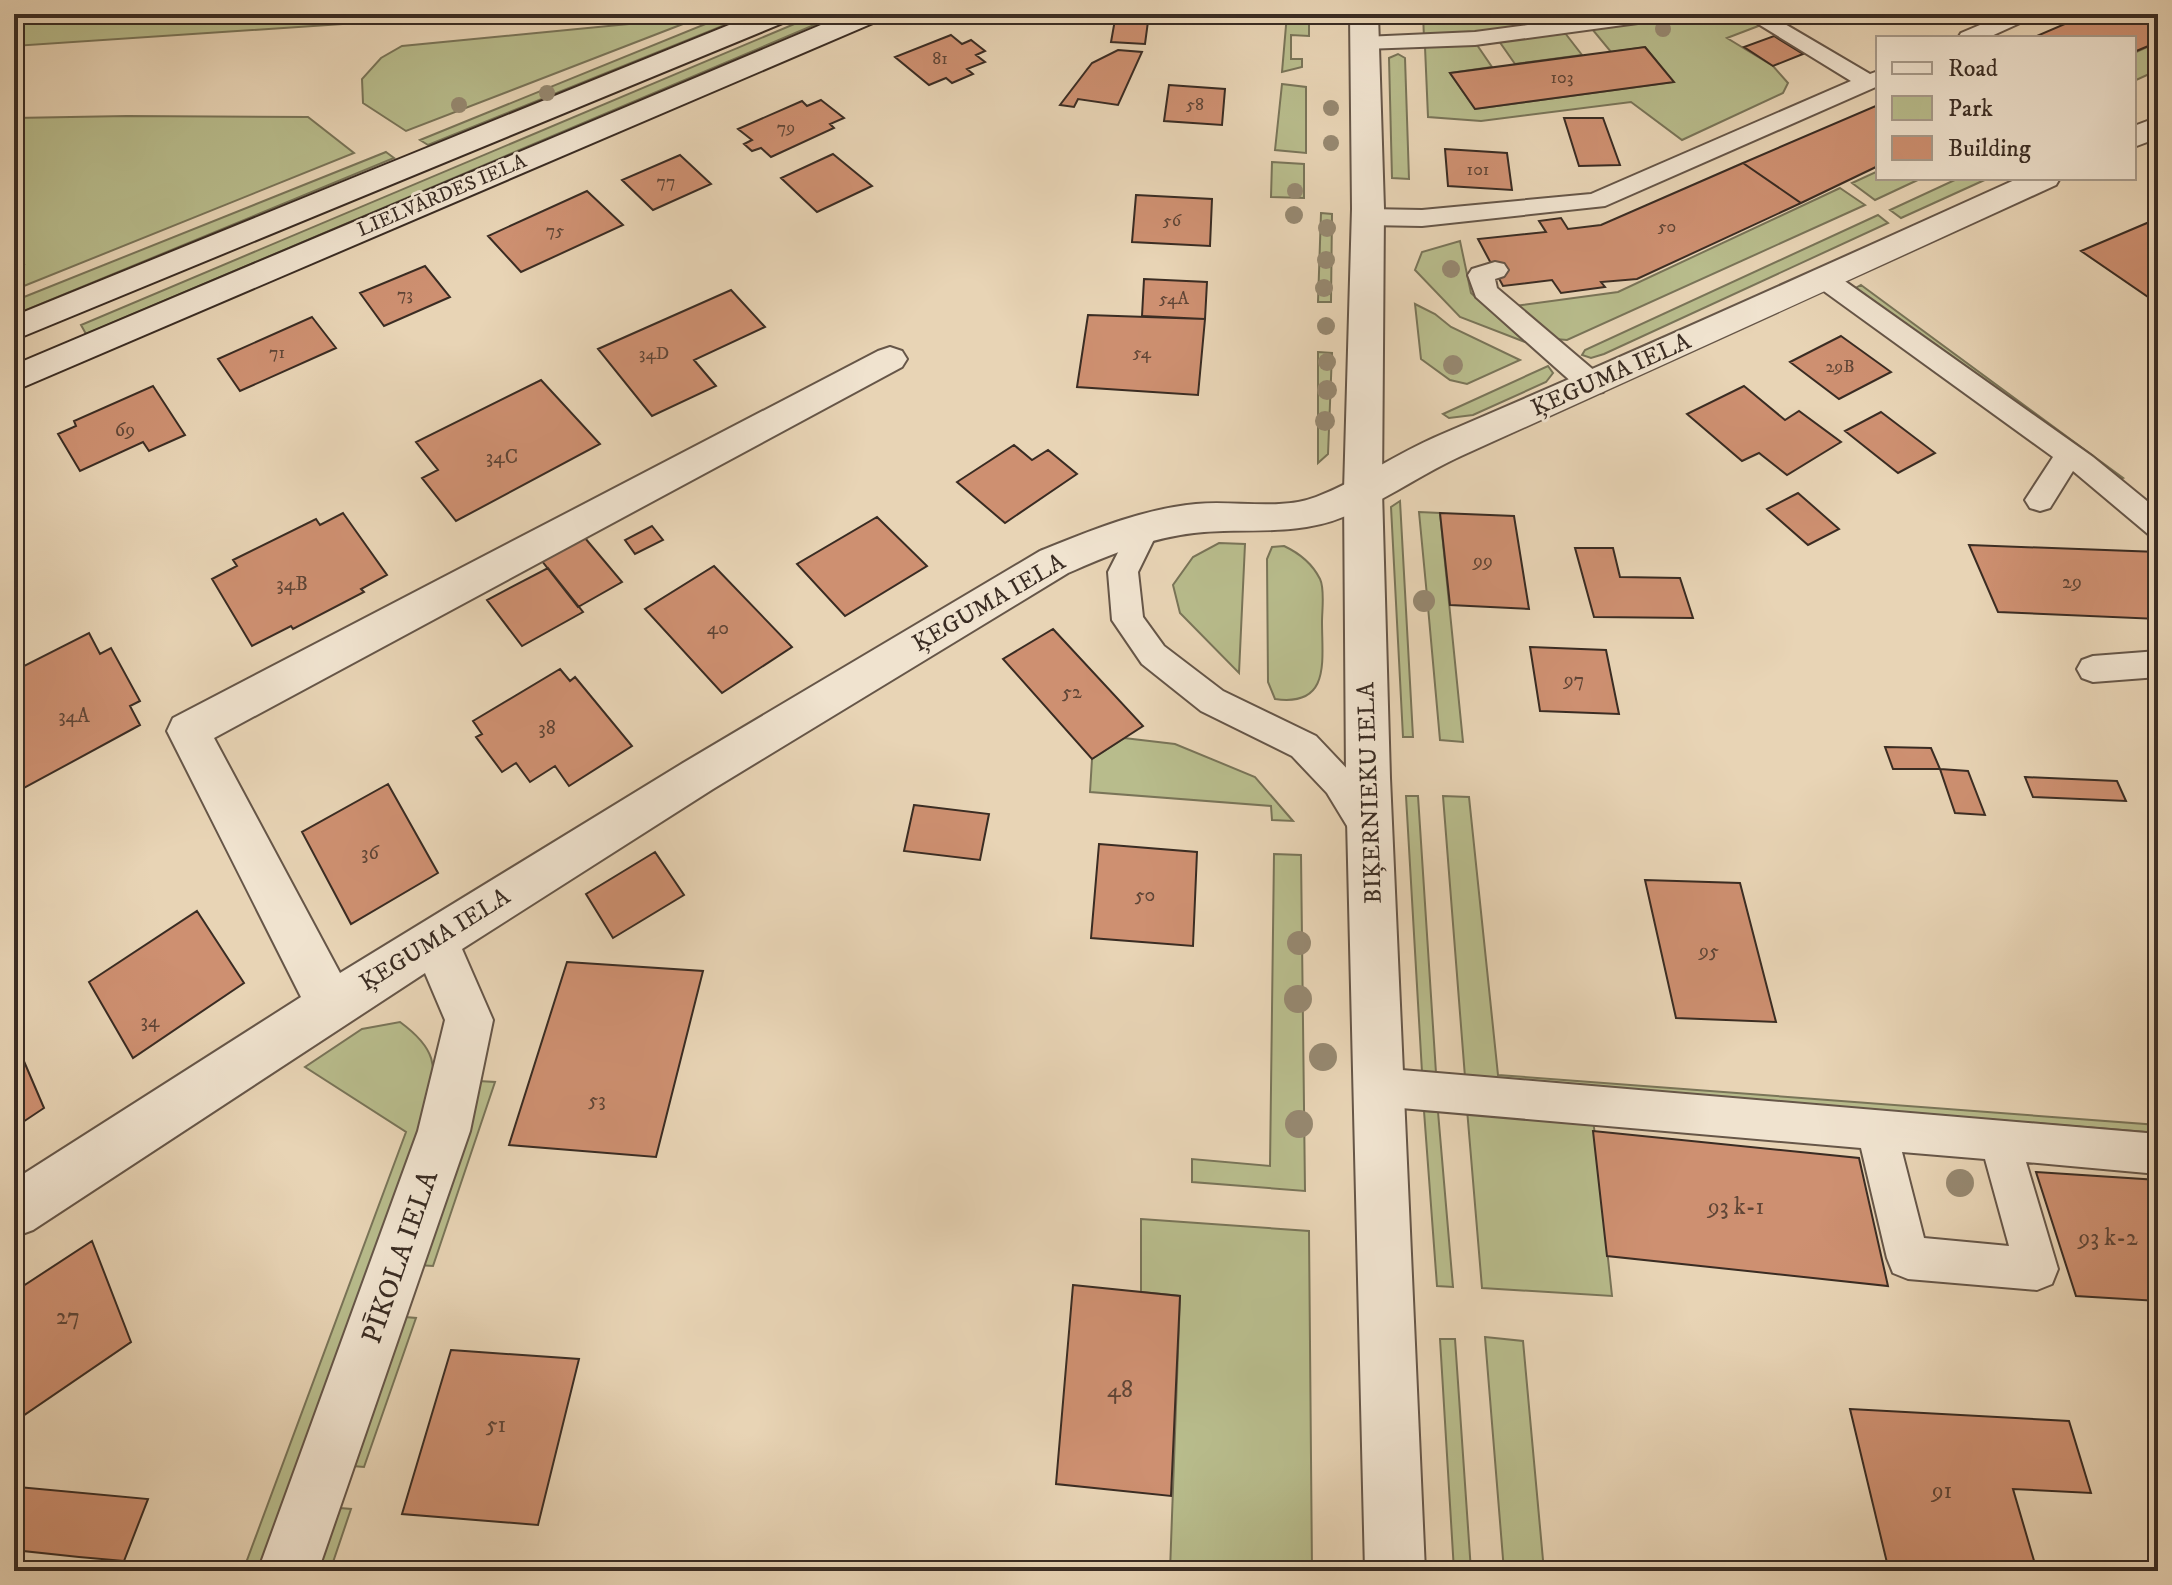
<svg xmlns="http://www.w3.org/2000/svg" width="2172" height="1585" viewBox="0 0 2172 1585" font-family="'IM FELL DW Pica',serif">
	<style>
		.green { fill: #b8bc8c; stroke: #797458; stroke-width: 2 }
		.building { fill: #ce9071; stroke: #3a2c23; stroke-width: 2 }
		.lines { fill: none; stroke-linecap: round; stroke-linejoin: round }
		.service-casing { stroke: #665648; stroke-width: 4 }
		.minor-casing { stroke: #665648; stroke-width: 4 }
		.tertiary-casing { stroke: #665648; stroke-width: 4 }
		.secondary-casing { stroke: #3a2c23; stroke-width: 4 }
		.service { fill: #f0e3cf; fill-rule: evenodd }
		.minor { fill: #f0e3cf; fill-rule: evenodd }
		.tertiary { fill: #f0e3cf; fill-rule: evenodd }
		.secondary { fill: #f0e3cf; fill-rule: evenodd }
		.tree { fill: #968870 }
		.labels { text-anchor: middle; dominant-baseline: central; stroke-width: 6; stroke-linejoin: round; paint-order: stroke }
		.far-number-label { font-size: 18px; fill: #5f4536 }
		.far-street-label { font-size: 20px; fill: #3a2c23; stroke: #f0e3cf }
		.number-label { font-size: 20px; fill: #5f4536 }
		.street-label { font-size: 24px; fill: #3a2c23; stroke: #f0e3cf }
		.near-number-label { font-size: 24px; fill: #5f4536 }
		.near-street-label { font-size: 28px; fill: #3a2c23; stroke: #f0e3cf }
	</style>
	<rect width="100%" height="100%" fill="#e8d4b5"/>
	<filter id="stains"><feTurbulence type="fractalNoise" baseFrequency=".0025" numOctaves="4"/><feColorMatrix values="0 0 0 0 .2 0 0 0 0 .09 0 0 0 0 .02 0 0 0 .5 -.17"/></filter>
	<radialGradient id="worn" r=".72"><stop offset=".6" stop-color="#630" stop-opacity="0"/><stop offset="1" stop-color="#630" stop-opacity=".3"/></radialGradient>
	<path class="green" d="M14,14h477l-477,32z
		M730,14h22l-324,131 -8,-5z
		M818,14h22l-754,320 -5,-9z
		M1287,14h22v22l-18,-1v24h11v8l-20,5z
		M1423,14h92l11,13 -102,11z
		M1685,14h57l19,11 -34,13 46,28 15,17 -5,10 -101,47 -51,-38 -150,19 -53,-4 -3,-70 50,-5 17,25 -42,6 25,36 198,-27 -28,-35 -34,5 -19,-23z
		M701,17l-295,114 -43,-28 -1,-24 19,-21 21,-12z
		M1565,33l17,22 -67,9 -16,-23z
		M2158,42v28l-24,11v-28z
		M1398,54l7,4 4,121 -17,-1 -3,-120z
		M1282,84l24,3v66l-31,-3z
		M127,116l181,1 46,36 -340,137v-22l10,-4 -10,-17v-129z
		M386,152l8,6 -380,157v-14z
		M1272,162l32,2v34l-33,-1z
		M1878,171v7h44l-47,22 -23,-17z
		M1959,178h30l-88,40 -11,-8z
		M1840,188l25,17 -298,135 -12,-1 -40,-33 103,-14z
		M1321,213l11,1 -1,88h-13z
		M1878,215l10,8 -284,131 -13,4 -9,-3 3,-5z
		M1460,241l11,52 54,49 -65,-25 -45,-47 7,-18z
		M1861,285l262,193 -9,3 -262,-191z
		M1415,304l20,10 16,13 69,33 -53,24 -17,-4 -29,-21z
		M1318,352l14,1 -4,101 -10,9z
		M1548,366l5,7 -7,9 -73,33 -24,3 -6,-4z
		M1400,501l13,236h-10l-12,-230z
		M1419,512l21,1 23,229 -23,-2 -12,-133 -10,-1 -1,-10h10z
		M1219,543l26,1 -6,129 -59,-60 -7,-28 20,-28z
		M1284,546c15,7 28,17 36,33 5,10 2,31 2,43 0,39 9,85 -47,77l-7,-17 -1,-123 5,-12z
		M1124,738l51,6 80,33 38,44 -21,-1 -1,-14 -181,-14 2,-33z
		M1406,796h12l18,277 -14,-1z
		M1443,796l26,1 29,278 660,50v8l-693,-56z
		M1274,854l27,1 4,336 -113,-9v-23l78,7z
		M400,1022c45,33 33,50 28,100l-164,449h-21l163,-439 -101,-65 57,-38z
		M478,1081l17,1 -62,184 -15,-1z
		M1467,1109l126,9 19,178 -130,-8z
		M1424,1111l14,1 15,175 -16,-1z
		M1141,1219l168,12 3,340h-142l10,-275 -39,-4z
		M405,1317l11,1 -52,149 -11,-1z
		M1485,1337l38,4 21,230h-40z
		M1440,1339h15l16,232h-17z
		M340,1508l11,1 -21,62h-12z"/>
	<path class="building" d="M1116,14h33l-4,30 -34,-2z
		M2088,14h70v28l-24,10v-14h-102z
		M951,35l11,9 9,-4 14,11 -9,4 9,7 -18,7 6,5 -21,9 -6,-5 -17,7 -34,-28z
		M1774,36l29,18 -30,12 -29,-19z
		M1645,47l29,35 -199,27 -25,-36z
		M1118,50l24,2 -24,53 -40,-6 -4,8 -14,-2 32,-42z
		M1169,85l56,4 -3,36 -58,-4z
		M821,100l23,18 -14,6 4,4 -63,29 -10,-9 -9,3 -8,-7 8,-4 -14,-11 64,-28 5,5z
		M1878,105v61l-77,37 -58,-40z
		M1564,118h39l17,47 -41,1z
		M1445,149l62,4 5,37 -64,-4z
		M833,154l39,32 -55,26 -36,-34z
		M680,155l31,29 -58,26 -31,-30z
		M1743,163l58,40 -164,76 -36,3 4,5 -44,6 -9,-13 -49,6 -25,-47 68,-7 -7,-11 22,-3 7,11 33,-4z
		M587,191l36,34 -102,47 -33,-36z
		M1136,195l76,4 -2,47 -78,-4z
		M2147,223l11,7v69l-4,2 -73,-50z
		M425,266l25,31 -66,29 -24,-33z
		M1144,279l63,3 -2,37 -63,-3z
		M731,290l34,37 -71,33 22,26 -64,30 -54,-67z
		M1088,315l117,4 -7,76 -121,-8z
		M312,317l24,31 -96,43 -22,-32z
		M1841,336l50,36 -52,27 -49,-37z
		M541,380l59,64 -144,77 -34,-43 16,-8 -22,-28z
		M153,386l32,49 -36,16 -6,-9 -63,29 -22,-37 18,-8 -2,-5z
		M1744,386l41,34 14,-9 42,31 -54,33 -28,-22 -17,8 -55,-47z
		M1881,412l54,41 -37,20 -53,-42z
		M1014,445l18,15 16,-10 29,24 -72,49 -48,-41z
		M1798,493l41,36 -31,16 -41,-36z
		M343,513l44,62 -26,14 3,3 -71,37 -2,-3 -39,20 -40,-67 25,-13 -4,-6 83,-41 4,6z
		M1440,513l74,3 15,93 -79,-4z
		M877,517l50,49 -82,50 -48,-52z
		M652,526l11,14 -28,14 -10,-14z
		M585,538l37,44 -44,25 -36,-46z
		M1969,545l189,7v67l-160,-7z
		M1575,548h38l7,29 60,1 13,40 -99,-1z
		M714,566l78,81 -70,46 -77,-84z
		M548,568l35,44 -61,34 -35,-46z
		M1053,629l90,97 -51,33 -89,-100z
		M89,633l11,21 11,-6 29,53 -10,5 10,19 -116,63 -10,-20v-97z
		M1530,647l76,3 13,64 -79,-3z
		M560,669l10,12 5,-4 57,69 -63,40 -14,-20 -25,16 -14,-19 -14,9 -26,-35 6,-3 -9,-13z
		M1885,747l46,1 9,21h-47z
		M1940,769l28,2 17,44 -30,-2z
		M2025,777l92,4 9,20 -93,-4z
		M388,784l50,89 -87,51 -49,-92z
		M914,805l75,9 -9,46 -76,-9z
		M1099,844l98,8 -4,94 -102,-8z
		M655,852l29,43 -71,43 -27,-44z
		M1645,880l95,3 36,139 -100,-4z
		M197,911l47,72 -111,75 -44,-76z
		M567,962l136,9 -47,186 -147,-12z
		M14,1038l30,70 -30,20z
		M1593,1131l266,27 29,128 -281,-30z
		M2036,1172l122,8v121l-82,-5z
		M92,1241l39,101 -117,80v-130z
		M1073,1285l107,11 -9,200 -115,-12z
		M451,1350l128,9 -41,166 -136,-11z
		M1850,1409l219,12 22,72 -78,-4 24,82h-148z
		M18,1487l130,12 -24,62 -45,-4 -65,-7v-54z"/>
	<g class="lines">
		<defs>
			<path id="service" d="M1612,14h59l-11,6 -185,25 -111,4 -11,-6 11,-6 111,-5z
				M1742,14h26l102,60 8,-3v15l-273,120 -183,20 -54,-1 -9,-3 -3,-5 3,-5 9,-3 54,1 169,-16 260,-113z
				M2006,14h29l-4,4 -44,20h-29l3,-5z
				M2146,14h12v10l-10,-4z
				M1495,262l9,2 4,6 -4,6 -9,3 2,9 106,90 4,7 -4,7 -10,2 -10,-2 -107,-95 -8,-22 4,-6z
				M1823,270l9,2 261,185 65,53v27l-10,-3 -75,-63 -23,37 -10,3 -10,-3 -5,-8 28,-43 -239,-173 -4,-6 4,-6z
				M1144,518l10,3 5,8 -21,43 5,45 21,29 59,45 93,45 35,37 36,60 -5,11 -12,4 -12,-4 -31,-51 -35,-37 -91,-45 -59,-47 -30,-44 -4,-48 26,-51z
				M2158,651v26l-65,5 -11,-4 -5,-9 5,-9 11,-4z
				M1378,1068l780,66v40l-132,-12 32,107 -6,15 -15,6 -129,-11 -15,-6 -6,-15 -26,-110 -483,-42 -14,-5 -5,-14 5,-14zM1902,1152l83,7 24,87 -85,-8z"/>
			<path id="minor" d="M2158,117v21l-24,9v-21z
				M2019,178h41l-4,7c-198,91 -396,182 -595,271 -40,18 -76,45 -118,61 -49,20 -97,10 -149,16 -44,5 -85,22 -126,40l-355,216 -251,160 31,71 -23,111 -152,440h-60l160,-440 27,-111 -20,-47 -392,257 -19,7v-57l287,-183 -134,-266 6,-13 705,-367 12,-4 12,4 5,8 -5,8 -688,371 126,235 343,-210 357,-212c50,-20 102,-42 156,-47 38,-4 83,7 120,-7 43,-16 81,-44 124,-62 194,-83 387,-170 579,-257z"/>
			<path id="tertiary" d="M1350,14h28l6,195 -2,282 8,287 35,793h-60l-19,-793 -2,-287 8,-282z"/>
			<path id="secondary" d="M756,14h38l-4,6 -776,320v-24z
				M847,14h37l-4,6 -866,371v-26z"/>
		</defs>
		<use href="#service" class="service-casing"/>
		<use href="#minor" class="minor-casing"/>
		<use href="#tertiary" class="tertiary-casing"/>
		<use href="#secondary" class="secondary-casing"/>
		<use href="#service" class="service"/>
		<use href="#minor" class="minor"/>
		<use href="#tertiary" class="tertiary"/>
		<use href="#secondary" class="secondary"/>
	</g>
	<g class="tree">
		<circle cx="1663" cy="29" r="8"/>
		<circle cx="547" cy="93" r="8"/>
		<circle cx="459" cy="105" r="8"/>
		<circle cx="1331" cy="108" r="8"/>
		<circle cx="1331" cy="143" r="8"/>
		<circle cx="1295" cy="191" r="8"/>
		<circle cx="1294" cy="215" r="9"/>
		<circle cx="1327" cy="228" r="9"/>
		<circle cx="1326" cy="260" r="9"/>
		<circle cx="1451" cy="269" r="9"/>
		<circle cx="1324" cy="288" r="9"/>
		<circle cx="1326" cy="326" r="9"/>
		<circle cx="1327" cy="362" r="9"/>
		<circle cx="1453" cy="365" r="10"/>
		<circle cx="1327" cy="390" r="10"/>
		<circle cx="1325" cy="421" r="10"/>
		<circle cx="1424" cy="601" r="11"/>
		<circle cx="1299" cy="943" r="12"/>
		<circle cx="1298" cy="999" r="14"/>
		<circle cx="1323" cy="1057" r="14"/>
		<circle cx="1299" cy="1124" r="14"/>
		<circle cx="1960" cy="1183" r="14"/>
	</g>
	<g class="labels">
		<g class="far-number-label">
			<text x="940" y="59">81</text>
			<text x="1562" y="78">103</text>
			<text x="1195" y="105">58</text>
			<text x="786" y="128">79</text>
			<text x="1478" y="170">101</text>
			<text x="666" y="182">77</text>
			<text x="1172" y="221">56</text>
			<text x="1667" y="227">50</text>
			<text x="555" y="231">75</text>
			<text x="405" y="295">73</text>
			<text x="1174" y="299">54A</text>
			<text x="277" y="353">71</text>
			<text x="1142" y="353">54</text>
			<text x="654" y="354">34D</text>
			<text x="1840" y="367">29B</text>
		</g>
		<g class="far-street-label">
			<text transform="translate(442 196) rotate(-23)">LIELVĀRDES IELA</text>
		</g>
		<g class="number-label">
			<text x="125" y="430">69</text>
			<text x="502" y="457">34C</text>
			<text x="1483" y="561">99</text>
			<text x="2072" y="582">29</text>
			<text x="292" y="584">34B</text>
			<text x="718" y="628">40</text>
			<text x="1574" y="680">97</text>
			<text x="1072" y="692">52</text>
			<text x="74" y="716">34A</text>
			<text x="547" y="728">38</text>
			<text x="370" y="853">36</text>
			<text x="1145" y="895">50</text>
			<text x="1709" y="951">95</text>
			<text x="150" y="1021">34</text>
			<text x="597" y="1100">53</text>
		</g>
		<g class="street-label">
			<text transform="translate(1611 375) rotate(-24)">ĶEGUMA IELA</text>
			<text transform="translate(989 603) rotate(-30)">ĶEGUMA IELA</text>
			<text transform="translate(1370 793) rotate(-92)">BIĶERNIEKU IELA</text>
			<text transform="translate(435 940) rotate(-32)">ĶEGUMA IELA</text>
		</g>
		<g class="near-number-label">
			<text x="1736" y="1207">93 k-1</text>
			<text x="2108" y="1238">93 k-2</text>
			<text x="68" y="1317">27</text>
			<text x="1120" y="1390">48</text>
			<text x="496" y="1425">51</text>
			<text x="1942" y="1491">91</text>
		</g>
		<g class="near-street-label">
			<text transform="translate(400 1257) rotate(-71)">PĪKOLA IELA</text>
		</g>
	</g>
	<rect width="2172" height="1585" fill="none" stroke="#e8d4b5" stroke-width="48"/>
	<rect x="16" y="16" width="2140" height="1553" fill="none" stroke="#3a2c23" stroke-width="4"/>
	<rect x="24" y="24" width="2124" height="1537" fill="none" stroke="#3a2c23" stroke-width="2"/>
	<rect x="1876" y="36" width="260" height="144" fill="#f0e3cf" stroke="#a79a8a" stroke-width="2"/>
	<rect x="1892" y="62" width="40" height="12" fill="#f0e3cf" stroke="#a79a8a" stroke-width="2"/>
	<text x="1948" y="76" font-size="24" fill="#3a2c23">Road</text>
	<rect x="1892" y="96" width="40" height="24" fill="#b8bc8c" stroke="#a79a8a" stroke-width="2"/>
	<text x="1948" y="116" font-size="24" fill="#3a2c23">Park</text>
	<rect x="1892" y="136" width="40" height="24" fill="#ce9071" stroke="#a79a8a" stroke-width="2"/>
	<text x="1948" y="156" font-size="24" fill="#3a2c23">Building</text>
	<rect width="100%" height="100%" filter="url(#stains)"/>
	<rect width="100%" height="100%" fill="url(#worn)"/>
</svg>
